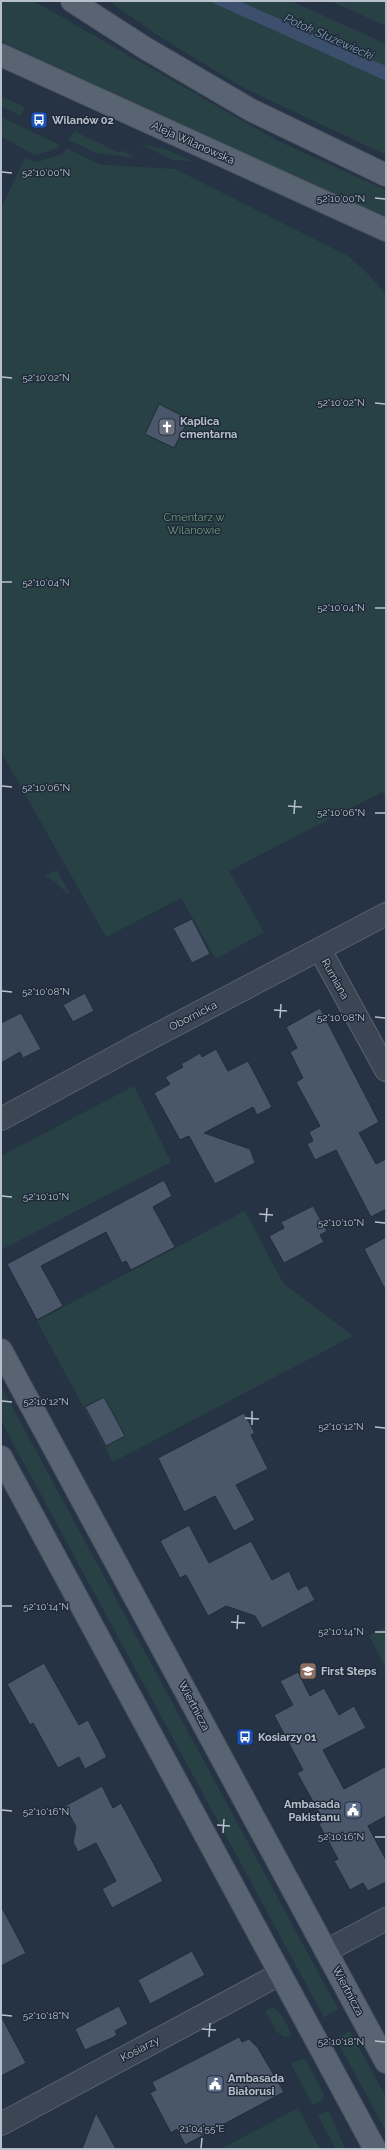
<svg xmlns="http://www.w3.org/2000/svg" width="387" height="2150" viewBox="0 0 387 2150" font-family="Raleway,sans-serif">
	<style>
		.green { fill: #284145 }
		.water { fill: #3c506d }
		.building { fill: #4a576a; stroke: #212c3b }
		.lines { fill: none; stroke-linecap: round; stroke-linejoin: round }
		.minor-casing { stroke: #596370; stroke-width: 24 }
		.major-casing { stroke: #444e5c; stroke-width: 24 }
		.minor { stroke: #3b4553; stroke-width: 22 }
		.major { stroke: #596473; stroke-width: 22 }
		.ticks { fill: none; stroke: #b8c0cd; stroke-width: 1.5 }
		.labels { text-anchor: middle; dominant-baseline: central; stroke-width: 3; stroke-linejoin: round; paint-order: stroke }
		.poi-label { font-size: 11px; font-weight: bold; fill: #b8c0cd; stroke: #1f2a39; text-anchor: start }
		.street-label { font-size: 11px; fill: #b8c0cd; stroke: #1f2a39 }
		.park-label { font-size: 11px; fill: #6f9e7a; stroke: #1f2a39 }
		.water-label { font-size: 12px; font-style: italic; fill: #7f96b4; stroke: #1f2a39 }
		.ticks-label { font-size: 10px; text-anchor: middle; fill: #b8c0cd; stroke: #1f2a39; stroke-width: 3; stroke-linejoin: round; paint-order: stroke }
	</style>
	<rect width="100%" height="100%" fill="#263344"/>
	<path class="green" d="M1,1h33l242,139 110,50v28l-385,-177z
		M109,1h182l95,43v111l-144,-68 -88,-54z
		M330,1h56v25z
		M1,96l24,11 -4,9 -20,-10z
		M1,117l59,28 -2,3 -23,7 -34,-18z
		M74,131l44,21 6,-1 12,7 -40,-5 -27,-13z
		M140,144l26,5 26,12 -19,-1z
		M66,148l30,15 10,2 69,4 173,87 17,15 21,23v505l-4,-7 -153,79 35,61 -48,27 -35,-61 -75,39 -105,-185v-544l24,-50 10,4 28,-8z
		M57,870l13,24h-2l-15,-14 -9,-4z
		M134,1086l37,76 -170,88v-94z
		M245,1211l38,72 70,53 -240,126 -76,-141z
		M1,1386l337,623 -14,8 -323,-596z
		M386,1626v42l-17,-32z
		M273,2007l10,10 9,18 -8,2 -8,-6 -11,-20z
		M350,2031l36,66v34l-50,-92z
		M301,2059l5,1 18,35 -1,5 -10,5 -22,-41z
		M298,2108l22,41h-99z
		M327,2111l3,2 15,36h-9l-18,-33z"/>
	<path class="water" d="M209,1h30l147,65v15z"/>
	<path class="building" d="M159,404l30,15 -15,29 -29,-14z
		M192,919l18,35 -18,9 -19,-35z
		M85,993l9,18 -21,11 -10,-17z
		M320,1008l59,114 -20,11 17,31 10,-5v50l-15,8 -35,-67 -21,10 -8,-16 6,-3 -4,-9 11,-6 -24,-44 7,-4 -13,-26 7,-4 -11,-21z
		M21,1013l20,36 -18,9 -3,-6 -19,11v-40z
		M216,1049l12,22 20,-10 24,46 -15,8 -4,-8 -49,26 46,16 5,14 -40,21 -26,-48 -9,4 -26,-47 16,-9 -5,-7 18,-10 -2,-3 19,-11 2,4z
		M164,1180l8,16 -19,11 22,40 -44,23 -5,-9 -4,2 -16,-31 -65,34 22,40 -26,14 -30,-56z
		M313,1206l14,25 -7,4 4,7 -40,21 -15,-27 15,-8 -3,-6z
		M386,1237v54l-22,-42z
		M104,1397l21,39 -19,10 -21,-39z
		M244,1413l11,20 -4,2 17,34 -32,16 19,35 -21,11 -19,-35 -31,16 -26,-54z
		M189,1525l20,38 42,-22 21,39 17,-9 9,19 9,-5 8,15 -53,28 -7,-12 -29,-10 -18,10 -22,-41 -6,3 -20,-37z
		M44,1663l35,62 9,-5 19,37 -22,12 -6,-12 -21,11 -25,-45 -3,2 -23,-41z
		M298,1672l12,24 14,-8 15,27 15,-9 12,22 -43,22 21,39 42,-23v50l-18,10 18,34v22l-18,9 -5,-8 -13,7 -16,-29 4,-2 -19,-35 5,-3 -27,-48 6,-3 -29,-55 19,-10 -13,-24z
		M102,1786l11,22 8,-5 42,78 -51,27 -10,-19 14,-8 -20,-38 -18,9 -5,-10 3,-15 -11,-21z
		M1,1906l25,47 -25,13z
		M192,1951l13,24 -55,29 -12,-24z
		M119,2006l9,18 -13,7 2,3 -3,3 -29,13 -10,-21z
		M1,2016l25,47 -25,13z
		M239,2037l3,5 7,-3 9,9 26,44 -99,53 -8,-16 -6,4 -21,-40 6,-3 -4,-8z
		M96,2113l20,36h-34z"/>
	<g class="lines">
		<defs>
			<path id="minor" d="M320,950l66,120
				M1,1119l140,-76 245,-129
				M326,1951l60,-32
				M1,2124l279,-150"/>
			<path id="major" d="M72,1l73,47 106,62 135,65
				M1,55l385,175
				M1,1350l385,712
				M1,1457l374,692"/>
		</defs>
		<use href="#minor" class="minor-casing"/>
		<use href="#major" class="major-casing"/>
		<use href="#minor" class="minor"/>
		<use href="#major" class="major"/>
	</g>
	<path class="ticks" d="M2,172l10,1M375,198l10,1M2,377l10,1M375,403l10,1M2,582h10M375,608h10M2,786l10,1M288,806l14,1M375,813h10M294,814l1,-14M2,991l10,1M274,1010l13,1M375,1017l10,1M280,1018l1,-14M2,1196l10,1M259,1214l14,1M266,1222l1,-14M375,1222l10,1M2,1401l10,1M245,1418l14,1M252,1425v-14M375,1427l10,1M2,1606h10M231,1622l14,1M237,1629l1,-14M375,1632h10M2,1810l10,1M217,1825l13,1M223,1833l1,-14M375,1837h10M2,2015l10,1M202,2029l14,1M209,2037l1,-14M375,2041l10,1M201,2148l1,-10"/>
	<defs>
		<symbol id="bus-square" viewBox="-11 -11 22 22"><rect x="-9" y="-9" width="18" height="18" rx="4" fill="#1a4fb4" stroke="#1f2a39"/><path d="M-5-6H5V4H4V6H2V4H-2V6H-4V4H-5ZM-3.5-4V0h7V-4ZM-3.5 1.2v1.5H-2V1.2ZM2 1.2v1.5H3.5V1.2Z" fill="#fff"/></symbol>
		<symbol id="church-square" viewBox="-11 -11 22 22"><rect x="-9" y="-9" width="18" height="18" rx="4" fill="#6b7280" stroke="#1f2a39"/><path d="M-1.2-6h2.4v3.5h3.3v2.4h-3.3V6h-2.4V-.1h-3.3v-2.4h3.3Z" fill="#fff"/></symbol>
		<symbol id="school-square" viewBox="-11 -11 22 22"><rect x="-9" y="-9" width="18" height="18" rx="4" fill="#8d6e63" stroke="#1f2a39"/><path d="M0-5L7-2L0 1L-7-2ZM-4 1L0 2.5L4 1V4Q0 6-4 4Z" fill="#fff"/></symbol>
		<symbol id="civic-square" viewBox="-11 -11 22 22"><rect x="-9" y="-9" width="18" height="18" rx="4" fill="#5c6f8a" stroke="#1f2a39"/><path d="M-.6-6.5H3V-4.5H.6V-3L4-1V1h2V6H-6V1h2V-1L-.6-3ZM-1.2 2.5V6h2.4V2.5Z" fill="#fff"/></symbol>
	</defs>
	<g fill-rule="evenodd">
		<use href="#bus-square" x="29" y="110" width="20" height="20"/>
		<use href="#church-square" x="157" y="417" width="20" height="20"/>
		<use href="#school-square" x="298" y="1661" width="20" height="20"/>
		<use href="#bus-square" x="235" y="1727" width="20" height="20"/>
		<use href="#civic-square" x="343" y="1800" width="20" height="20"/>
		<use href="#civic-square" x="205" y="2074" width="20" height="20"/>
	</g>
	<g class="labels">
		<g class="poi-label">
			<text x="52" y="120">Wilanów 02</text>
			<text x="180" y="421">Kaplica<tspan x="180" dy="13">cmentarna</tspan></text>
			<text x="321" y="1671">First Steps</text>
			<text x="258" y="1737">Kosiarzy 01</text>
			<text x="340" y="1804" text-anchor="end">Ambasada<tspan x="340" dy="13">Pakistanu</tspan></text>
			<text x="228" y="2078">Ambasada<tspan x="228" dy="13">Białorusi</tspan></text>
		</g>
		<g class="street-label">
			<text transform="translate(193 143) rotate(24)">Aleja Wilanowska</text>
			<text transform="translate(335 979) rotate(61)">Rumiana</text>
			<text transform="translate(193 1016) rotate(-27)">Obornicka</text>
			<text transform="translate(194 1706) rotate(62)">Wiertnicza</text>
			<text transform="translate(348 1991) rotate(62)">Wiertnicza</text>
			<text transform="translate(140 2049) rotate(-28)">Kosiarzy</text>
		</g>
		<g class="park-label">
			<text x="194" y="517">Cmentarz w<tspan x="194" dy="13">Wilanowie</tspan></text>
		</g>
		<g class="water-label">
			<text transform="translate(329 37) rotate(24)">Potok Służewiecki</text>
		</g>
	</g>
	<g class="ticks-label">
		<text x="46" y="176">52°10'00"N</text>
		<text x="341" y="202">52°10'00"N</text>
		<text x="46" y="381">52°10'02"N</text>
		<text x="341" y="406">52°10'02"N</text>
		<text x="46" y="586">52°10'04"N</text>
		<text x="341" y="611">52°10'04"N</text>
		<text x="46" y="791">52°10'06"N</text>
		<text x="341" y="816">52°10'06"N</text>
		<text x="46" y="995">52°10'08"N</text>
		<text x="341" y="1021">52°10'08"N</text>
		<text x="46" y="1200">52°10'10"N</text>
		<text x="341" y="1226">52°10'10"N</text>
		<text x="46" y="1405">52°10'12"N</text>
		<text x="341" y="1430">52°10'12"N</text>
		<text x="46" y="1610">52°10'14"N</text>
		<text x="341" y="1635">52°10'14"N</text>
		<text x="46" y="1815">52°10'16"N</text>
		<text x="341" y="1840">52°10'16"N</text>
		<text x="46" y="2019">52°10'18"N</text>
		<text x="341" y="2045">52°10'18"N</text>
		<text x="202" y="2132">21°04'55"E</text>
	</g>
	<rect width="387" height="2150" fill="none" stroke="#b8c0cd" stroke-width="4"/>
</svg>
